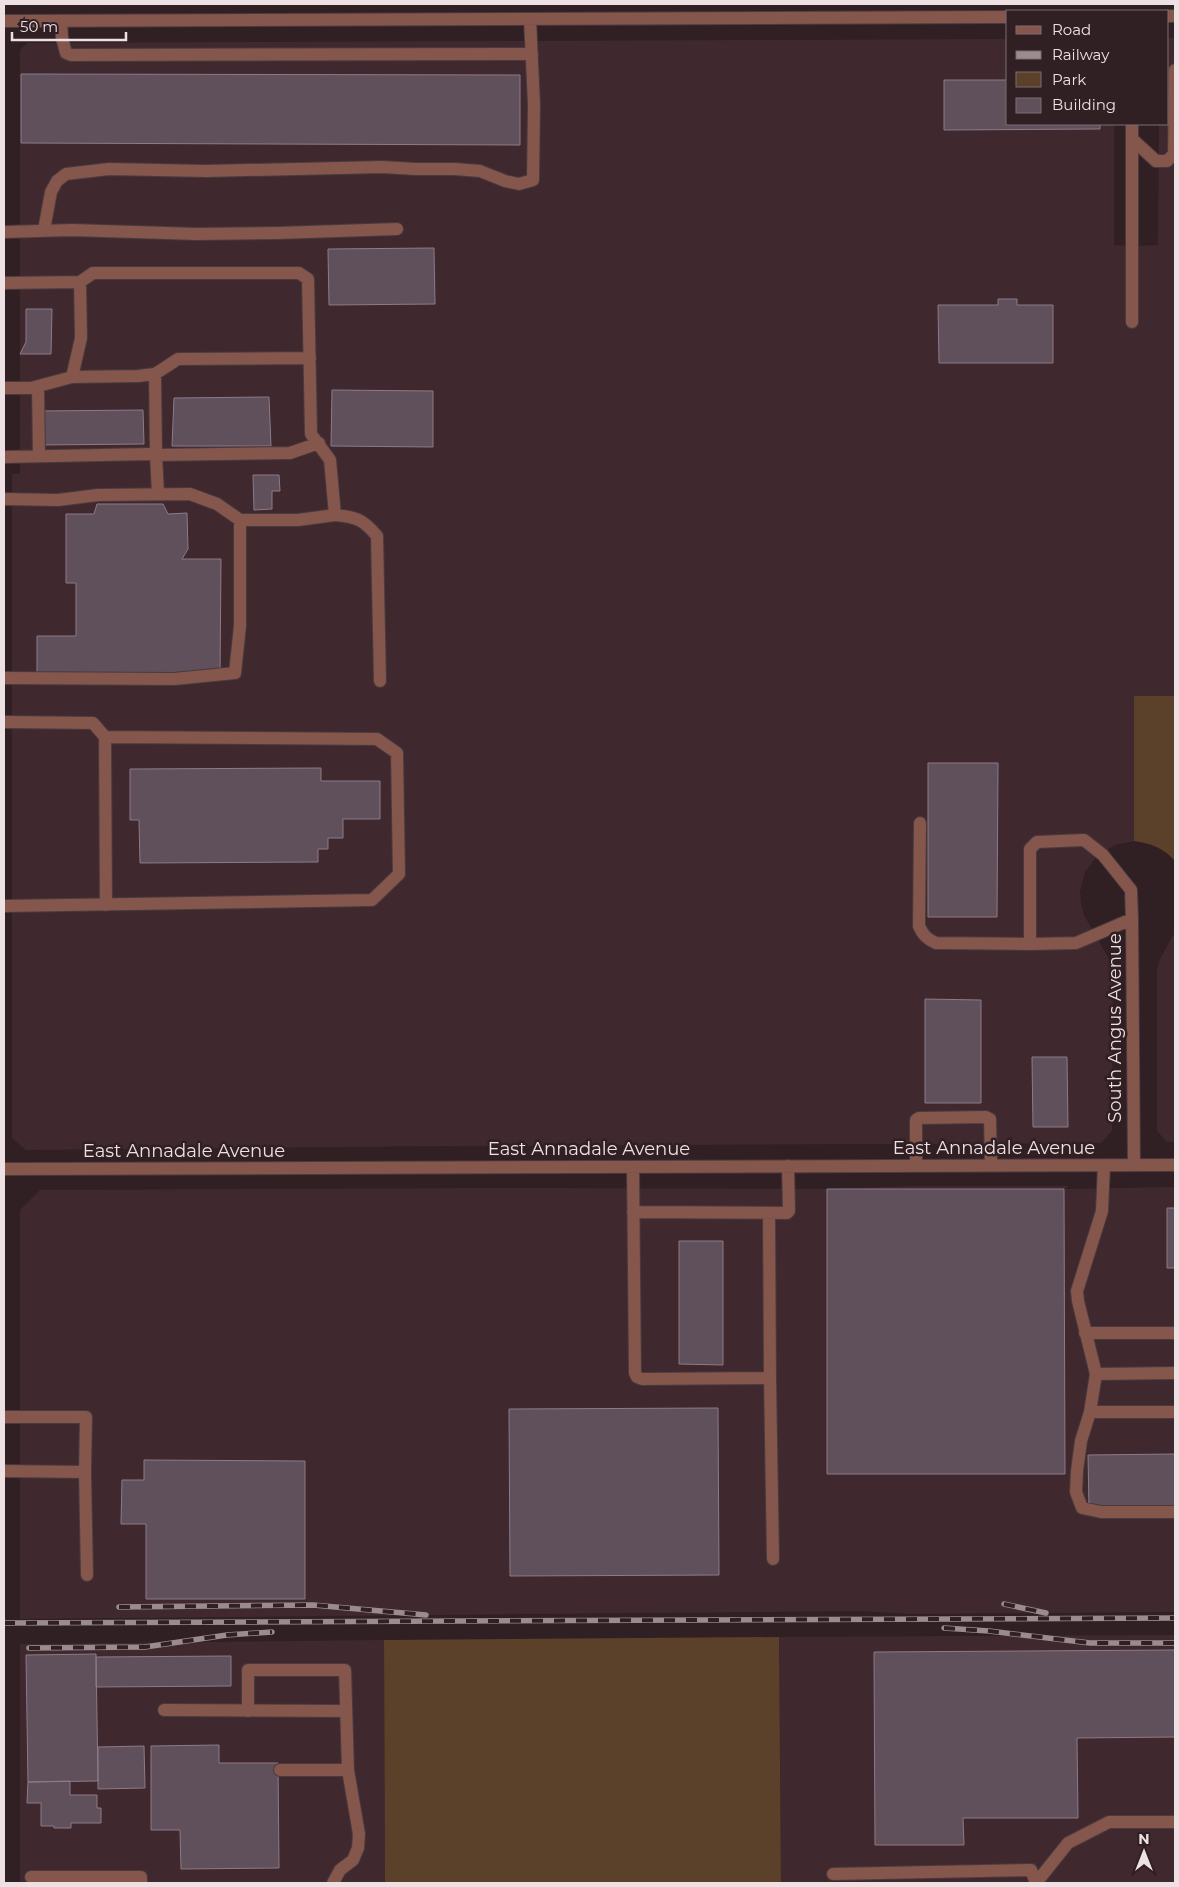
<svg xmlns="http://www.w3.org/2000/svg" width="1179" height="1887" viewBox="0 0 1179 1887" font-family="Montserrat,sans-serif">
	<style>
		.built { fill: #40292e }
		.green { fill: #5b412a }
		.building { fill: #60505b; stroke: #8c7b87 }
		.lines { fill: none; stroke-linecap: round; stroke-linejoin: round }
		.minor-casing { stroke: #4a3a3e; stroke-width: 14 }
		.minor { stroke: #84564c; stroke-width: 12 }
		.rail-casing { stroke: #9a8b8e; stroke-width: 5.5 }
		.rail { stroke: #301f23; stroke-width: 4; stroke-dasharray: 11; stroke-linecap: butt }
		.labels { text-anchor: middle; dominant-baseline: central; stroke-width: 5; stroke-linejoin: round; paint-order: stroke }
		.street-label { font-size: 18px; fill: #ede1e3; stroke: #301f23 }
	</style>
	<rect width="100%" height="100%" fill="#301f23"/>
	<path class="built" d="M1169,38h6v658h-41v145l-19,4 -18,11 -12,16 -5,19 1,12 3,12 25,44 4,13 -1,159 -11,12 -653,3 -422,4 -14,-12v-664h8v-424l7,-7 981,-4v85h106v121l22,1 22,-1 1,-121h9v-84z
		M1175,932v210h-8l-10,-11v-161l3,-11z
		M917,1186h152l-4,3 110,-2v425l-266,2 -48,-3 -841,8v-409l20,-20 462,-2 325,1z
		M1175,1635v248h-394l-2,-246z
		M384,1640l1,243h-365v-239z"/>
	<path class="green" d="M1134,696h41v165c-11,-13 -25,-18 -41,-20z
		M779,1637l2,246h-396l-1,-243z"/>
	<path class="building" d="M21,74l499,1v70l-499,-2z
		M944,80h64v44h92v5l-156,1z
		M434,248l1,56 -106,1 -1,-56z
		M998,299h19v6h36v58h-114l-1,-58h60z
		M26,309h26l-1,45h-31l6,-12z
		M332,390l101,1v56l-102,-1z
		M269,397l2,49h-99l2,-48z
		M143,410l1,34 -105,1 -1,-34z
		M253,475h26l1,16h-8v18l-18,1z
		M97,504h66l5,10 19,-1 1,36 -6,10h39l-1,115 -183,-1v-37h39v-53h-10v-69h28z
		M928,763h70l-1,154h-69z
		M321,768v13h59v38h-37v19h-15v11h-10v13l-178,1 -1,-43h-9v-51z
		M925,999l56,1v103h-56z
		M1032,1057h35l1,70h-35z
		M827,1189h237l1,285h-238z
		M1167,1208h8v60h-8z
		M679,1241h44v124l-44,-1z
		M718,1408l1,167 -209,1 -1,-167z
		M1175,1454v52l-86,1 -1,-52z
		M144,1460l161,1v138h-159v-75h-25l1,-44h22z
		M1175,1650v87l-98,1 1,80h-115l1,27h-89l-1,-193z
		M96,1654l2,127 -70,1 -2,-127z
		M231,1656v30l-135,1v-30z
		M219,1745v18h59l1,105 -98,1 -1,-39h-29v-84z
		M144,1746l1,42 -47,1v-42z
		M70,1781v14h27v13h4v15h-30v5h-17v-2h-13v-23h-14l1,-21z"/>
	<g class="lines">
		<defs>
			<path id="minor" d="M1168,16h7
				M4,21l1004,-4
				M61,21l1,17 4,15 5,2 461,-1
				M1132,124v198
				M1132,139l24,22h11l7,-7 1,-84
				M44,230l7,-38 6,-11 9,-7 43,-5 97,2 177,-4 32,2h40l25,2 25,10 14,3 14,-4 1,-75 -4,-86
				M4,232l68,-2 125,4 81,-1 119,-4
				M4,283l76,-1 13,-9h206l9,6 3,155 19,26 5,55c21,2 28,4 42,21l3,145
				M155,374l1,81 134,-2 29,-10
				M72,377l66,-1 17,-2 23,-15 132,-1
				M38,387l1,69
				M4,388h27l41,-11 9,-39 -1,-56
				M4,457l146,-3 6,1 2,39
				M4,499l54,1 40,-5 92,-1 27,10 23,16h58l37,-5
				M4,678l170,1 61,-6 5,-47v-106
				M4,722l89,1 12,14 272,2 20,14 2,121 -27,26 -368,6
				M105,737l1,168
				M920,823l-1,103c4,9 8,13 17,17l94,1
				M1132,919l-56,24 -46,1v-95l7,-7 47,-2 19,15 28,35 1,29 2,246
				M1104,1165l-2,46 -25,80 1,10 18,73 -6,38 -9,29 -4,30 -1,21 6,16 19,4h74
				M916,1166v-46l3,-2 67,-1 4,2 1,46
				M633,1167l2,206 2,4 5,2 128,-1 3,181
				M4,1169l1171,-4
				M633,1212l154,1 2,-2 -1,-45
				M769,1213l1,165
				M1085,1333h90
				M1096,1374l79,-1
				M1090,1412h85
				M4,1417h82l-1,55
				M4,1471l81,1 2,103
				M164,1710l182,1
				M248,1711v-41h97l3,100 11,64 -1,14 -5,12 -13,10 -7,13
				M280,1770h68
				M833,1874l198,-4 5,13
				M31,1877h77
				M108,1883v-6h33v6
				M1036,1883l32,-40 41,-21h66"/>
		</defs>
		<use href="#minor" class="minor-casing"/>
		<use href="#minor" class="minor"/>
		<defs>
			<path id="rail" d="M1004,1604l42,9
				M119,1607l194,-2 113,10
				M4,1623l1171,-5
				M944,1628l45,3 101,12h85
				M29,1648l116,-1 82,-12 45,-3"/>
		</defs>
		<use href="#rail" class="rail-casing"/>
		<use href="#rail" class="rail"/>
	</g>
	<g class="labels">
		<g class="street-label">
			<text transform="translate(1115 1028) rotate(-90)">South Angus Avenue</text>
			<text x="994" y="1148">East Annadale Avenue</text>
			<text x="589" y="1149">East Annadale Avenue</text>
			<text x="184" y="1151">East Annadale Avenue</text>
		</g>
	</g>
	<rect width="1179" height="1887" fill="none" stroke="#ede1e3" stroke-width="10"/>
	<rect x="1006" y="10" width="162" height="115" fill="#301f23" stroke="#7c6d70"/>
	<rect x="1016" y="26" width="25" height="8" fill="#84564c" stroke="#7c6d70"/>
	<text x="1052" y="35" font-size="15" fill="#ede1e3">Road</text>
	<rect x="1016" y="51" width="25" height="8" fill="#9a8b8e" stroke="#7c6d70"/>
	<text x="1052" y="60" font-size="15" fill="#ede1e3">Railway</text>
	<rect x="1016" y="72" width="25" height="15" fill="#5b412a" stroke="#7c6d70"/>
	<text x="1052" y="85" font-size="15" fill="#ede1e3">Park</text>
	<rect x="1016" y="98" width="25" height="15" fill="#60505b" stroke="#7c6d70"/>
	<text x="1052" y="110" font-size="15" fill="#ede1e3">Building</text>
	<g transform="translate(1144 1852)" stroke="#301f23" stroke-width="4" paint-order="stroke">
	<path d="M0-4L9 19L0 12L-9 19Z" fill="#ede1e3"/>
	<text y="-8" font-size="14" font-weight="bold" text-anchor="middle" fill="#ede1e3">N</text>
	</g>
	<path d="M12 32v8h114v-8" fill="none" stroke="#ede1e3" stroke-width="2.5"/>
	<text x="20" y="32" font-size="15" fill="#ede1e3" stroke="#301f23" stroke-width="4" paint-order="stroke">50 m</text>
</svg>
